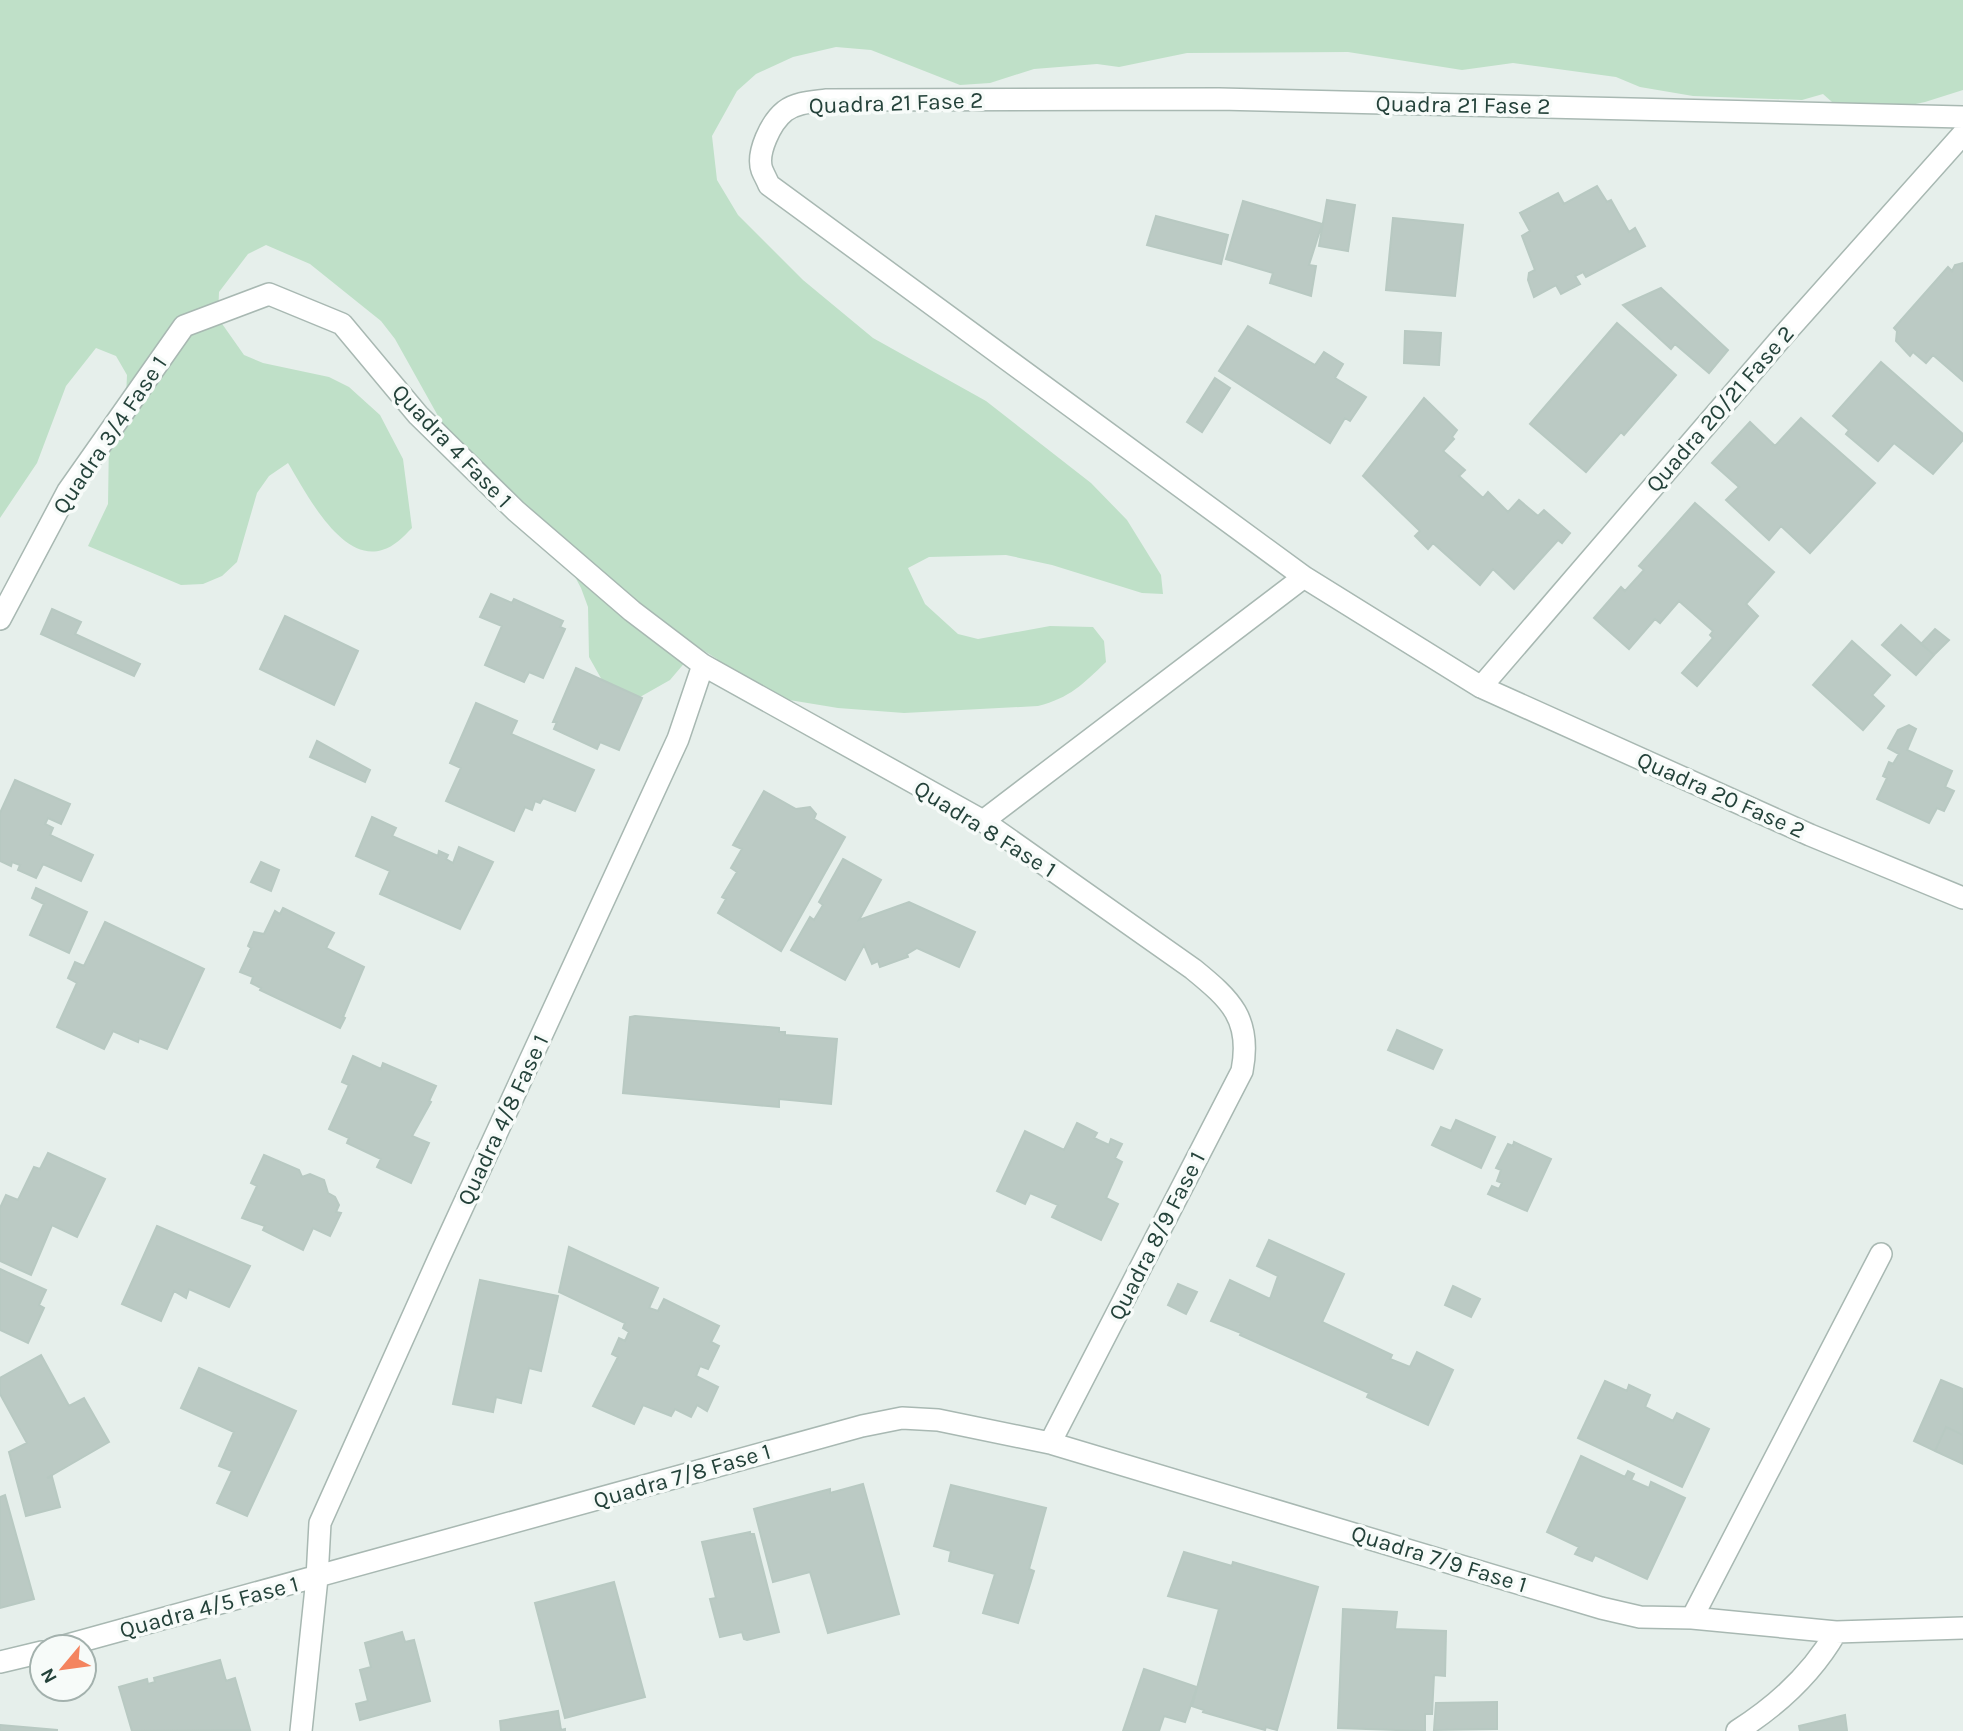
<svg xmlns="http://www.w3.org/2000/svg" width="1963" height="1731" viewBox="0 0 1963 1731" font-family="Karla,sans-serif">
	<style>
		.green { fill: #bfe0c8 }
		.building { fill: #bbcac4; stroke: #b8c9c2; stroke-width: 2 }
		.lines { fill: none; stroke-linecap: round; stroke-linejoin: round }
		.street-casing { stroke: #a8b8b2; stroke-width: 24 }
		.street { stroke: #fff; stroke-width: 21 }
		.labels { text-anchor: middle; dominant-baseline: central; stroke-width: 7; stroke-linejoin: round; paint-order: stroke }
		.street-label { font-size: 23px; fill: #24423a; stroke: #f7fbf9 }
	</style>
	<rect width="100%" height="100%" fill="#e6efeb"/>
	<path class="green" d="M0,0h1963v90l-38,12 -75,16 -27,-24 -21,6 -109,-4 -53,-9 -24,-10 -73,-10 -30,-4 -51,7 -114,-18 -161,1 -68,14 -22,-3 -63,5 -44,14 -30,2 -89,-35 -35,-3 -43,10 -37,17 -19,17 -25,45 5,44 21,35 65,65 70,58 113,63 105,82 36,37 34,55 2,19 -21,-1 -90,-28 -46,-10 -77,2 -21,11 17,36 33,30 20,5 72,-13 43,1 11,14 2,21c-23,22 -36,36 -68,44l-134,7 -66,-5 -92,-15 -19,-13 -10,-21 -19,-12 -28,33 -37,21 -22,-5 -22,-39 -1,-50 -7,-19 -23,-43 -106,-104 -57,-102 -14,-18 -71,-57 -44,-19 -18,9 -29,38 -1,26 26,37 19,8 66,14 20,10 31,28 23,44 9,69c-8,8 -18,19 -30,22 -41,13 -77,-59 -94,-87l-19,13 -12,17 -20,69 -15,14 -19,8 -22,1 -93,-39 20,-42 1,-65 17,-42 1,-22 -11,-19 -20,-8 -30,38 -29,77 -37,55z"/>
	<path class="building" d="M1597,186l10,16 4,-2 18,32 6,-4 10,18 -59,31 -3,-5 -8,4 5,8 -19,10 -5,-9 -22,12 -6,-17 1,-7 6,-3 -13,-34 8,-5 -10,-18 38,-20 6,11z
		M1327,200l28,5 -7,46 -29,-5z
		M1243,201l79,23 -13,41 7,1 -5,30 -41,-13 3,-10 -47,-14z
		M1156,216l72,19 -7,29 -74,-19z
		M1393,218l70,7 -8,71 -69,-6z
		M1963,263v118l-30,-26 -7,8 -13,-11 -3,4 -14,-15 1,-10 -3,-3 54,-61 4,4 3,-6z
		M1661,288l67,62 -19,23 -34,-29 -4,5 -48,-44z
		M1617,323l59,52 -52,60 -3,-3 -35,40 -56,-48z
		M1248,326l67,39 9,-13 19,12 -8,14 31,19 -16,24 -5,-3 -15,25 -111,-72z
		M1405,331l36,2 -2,32 -35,-2z
		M1881,362l82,72v6l-30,34 -39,-31 -16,18 -32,-27 3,-4 -16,-14z
		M1215,378l15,10 -28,44 -15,-10z
		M1424,398l33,32 -5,7 2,2 -11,12 22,19 -6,6 24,22 5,-6 20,20 11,-12 19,16 6,-6 26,23 -8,10 -4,-3 -44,49 -21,-20 -13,16 -47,-42 -5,6 -13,-13 5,-5 -57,-55z
		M1801,418l74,65 -65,70 -29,-27 -12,14 -43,-40 13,-13 -27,-24 38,-41 25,24z
		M1695,503l79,69 -28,32 12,12 -61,70 -15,-13 31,-35 -3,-3 3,-4 -34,-30 -19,22 -5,-4 -26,30 -35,-31 27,-31 4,4 19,-21 -5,-4z
		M491,594l21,9 2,-4 49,22 -3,6 5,2 -22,49 -14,-6 -5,10 -39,-17 17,-39 -22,-9z
		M52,609l29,13 -6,12 65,30 -6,12 -93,-42z
		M285,616l73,35 -24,54 -74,-36z
		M1901,625l33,30 -18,20 -34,-30z
		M1935,629l14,11 -15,15 -13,-11z
		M1852,641l38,34 -18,20 12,11 -21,24 -50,-45z
		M576,668l66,30 -23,52 -19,-8 -3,7 -43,-20 3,-7h-4z
		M476,703l41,18 -6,13 83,36 -19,41 -32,-13 -3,5 -5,-2 -3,9 -7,-3 -11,24 -68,-30 15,-33 -11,-5z
		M1909,725l7,4 -9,21 45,21 -7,16 9,4 -10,20 -7,-3 -8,15 -52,-24 10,-21 -4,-2 6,-14 4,2 6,-10 -11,-6 10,-18z
		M317,741l53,29 -5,12 -55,-25z
		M15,780l55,24 -9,20 -13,-6 -3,6 8,4 -3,7 43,20 -12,26 -38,-17 -7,14 -18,-8 2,-5 -8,-3 -1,4 -11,-5v-48z
		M764,791l32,18 14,-2 6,7 -2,5 31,18 -64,114 -63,-38 8,-14 -4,-2 15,-25 -6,-4 11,-19 -9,-4z
		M372,817l24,11 -4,8 46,20 1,-5 9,4 -2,4 7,4 6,-16 34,15 -33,67 -80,-35 10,-23 -34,-15z
		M843,859l38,21 -22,40 50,-18 66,30 -16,35 -42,-19 -10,6 1,3 -28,10 -2,-6 -6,3 -8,-19 -19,35 -54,-30 19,-33 4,3 9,-15 -4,-3z
		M261,862l18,8 -8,21 -20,-9z
		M36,888l51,24 -18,41 -39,-18 14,-31 -12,-6z
		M283,908l51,25 -8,15 38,19 -21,50 2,1 -5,10 -80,-38 1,-2 -10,-5 2,-6 -13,-5 11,-24 -3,-2 6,-14 10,2 11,-23 5,3z
		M105,922l99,47 -37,80 -28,-11 -1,4 -25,-11 -9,18 -47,-22 20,-44 -9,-5 7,-16 9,4z
		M635,1016l144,12v4h6v3l52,4 -6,65 -52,-5v8l-156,-14 7,-76z
		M1397,1030l45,20 -9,19 -45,-19z
		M353,1056l28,13 2,-6 53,23 -7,15 2,1 -19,34 17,7 -18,40 -34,-16 4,-8 -34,-16 2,-5 -20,-9 20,-44 -7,-3z
		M1456,1120l39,17 -14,31 -49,-23 9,-18 10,4z
		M1077,1123l20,10 -3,5 15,7 2,-6 11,5 -7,14 7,4 -16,36 12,6 -17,36 -49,-23 6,-12 -28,-12 -5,11 -28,-13 28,-60 39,19z
		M1514,1142l37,17 -24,52 -39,-17 4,-8 7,3 3,-6 -5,-2 4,-11 -5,-2 12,-24 5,2z
		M48,1153l57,26 -28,58 -25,-12 -21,50 -31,-14v-53l6,-13 12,5 16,-33 6,2z
		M264,1155l35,15 3,7 8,-3 14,6 4,13 7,4 4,8 -3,7 5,1 -11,23 -17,-8 -10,22 -40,-20 2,-4 -23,-8 15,-32 -6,-3z
		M157,1226l93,40 -21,41 -40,-18 -3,9 -12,-7 -13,30 -39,-17z
		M1269,1240l75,34 -22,48 70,33 -2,4 20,8 7,-15 36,18 -25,55 -61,-28 2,-4 -129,-58 1,-2 -30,-12 19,-41 40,19 8,-23 -21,-10z
		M569,1247l89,41 -9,20 9,3 6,-12 55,27 -8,16 8,4 -11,23 -8,-3 -4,10 22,11 -11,24 -10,-6 -6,12 -16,-8 -4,7 -28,-11 -9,19 -41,-18 25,-49 -6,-3 7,-16 6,3 4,-9 -6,-4 2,-5 -66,-31z
		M0,1269l46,21 -7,15 5,3 -16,35 -28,-13z
		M480,1280l78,16 -17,75 -12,-3 -8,35 -25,-6 -3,15 -40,-8z
		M1178,1284l19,8 -11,22 -18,-9z
		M1453,1286l27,13 -9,18 -26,-12z
		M41,1355l28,51 15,-8 25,44 -62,36 5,-1 8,30 -34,9 -17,-64 18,-9 -27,-49v-16z
		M199,1368l97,43 -49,105 -30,-13 15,-32 -13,-5 15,-34 -53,-24z
		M1941,1380l22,9v46l-17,-8 -11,24 -21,-10z
		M1605,1381l22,10 2,-6 21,10 -5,12 28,14 4,-8 32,16 -27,58 -104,-49z
		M1946,1427l17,8v29l-28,-13z
		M1581,1456l44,21 3,-6 6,3 -3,6 18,8 2,-6 34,16 -38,81 -52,-24 -3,6 -17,-7 4,-7 -32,-15z
		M863,1484l36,130 -71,19 -18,-61 -37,10 -19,-73 76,-20v4z
		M951,1485l95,23 -17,61 5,2 -16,52 -35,-10 12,-39 -46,-13 2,-10 -17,-5z
		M5,1495l29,104 -34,9v-111z
		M750,1532v2h4l25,98 -32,8 -3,-1 -2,-7 -22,5 -10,-38 6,-1 -14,-56z
		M1184,1552l48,14 1,-4 85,25 -41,143 -11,-3 -1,3 -62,-18 1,-2 -12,-4 27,-97 -51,-13z
		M614,1582l31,115 -80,21 -30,-115z
		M1343,1609l54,3 -2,17 51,2 -1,45 -11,-1 -2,39h-7v17l-87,-3z
		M402,1632l3,10 9,-2 16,61 -70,19 -4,-16 12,-3 -8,-31 11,-3 -6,-24z
		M220,1660l6,21 9,-3 15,52 -118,1 -13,-44 28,-8 1,5 7,-2 -1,-4z
		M1144,1669l53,18 -12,35 -21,-6 -5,15h-36z
		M1497,1702v27l-63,1 2,-27z
		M558,1711l3,19 4,-1v2h-64l-1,-10z
		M1845,1715l2,16h-47l-1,-5z
		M0,1725l57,5v1h-57z"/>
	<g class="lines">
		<defs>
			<path id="street" d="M1963,117l-744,-18 -392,1c-14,2 -30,2 -42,11 -14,11 -29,42 -23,59 2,5 5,10 7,15l535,392 177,110 329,148 153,63
				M0,619l68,-128 116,-165 85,-32 73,30 76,91 98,96 116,100 71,54 280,156 210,148c38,31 59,50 49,102l-192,372
				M1481,687l301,-350 181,-203
				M983,821l321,-244
				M1692,1618l189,-364
				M60,1647l802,-221 40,-8 36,2 112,23 551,165 39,9 52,1 144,14 127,-4
				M0,1662l42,-10
				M301,1731l16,-153 3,-55 119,-265 239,-519 25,-74
				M1737,1731c41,-26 75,-57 99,-99"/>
		</defs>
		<use href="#street" class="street-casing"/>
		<use href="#street" class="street"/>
	</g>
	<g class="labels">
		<g class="street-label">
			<text transform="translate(896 103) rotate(-2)">Quadra 21 Fase 2</text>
			<text transform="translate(1463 105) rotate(1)">Quadra 21 Fase 2</text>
			<text transform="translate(1720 409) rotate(-49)">Quadra 20/21 Fase 2</text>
			<text transform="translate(110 435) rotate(-56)">Quadra 3/4 Fase 1</text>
			<text transform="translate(452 446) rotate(46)">Quadra 4 Fase 1</text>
			<text transform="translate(1721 795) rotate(24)">Quadra 20 Fase 2</text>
			<text transform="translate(985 829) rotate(32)">Quadra 8 Fase 1</text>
			<text transform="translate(503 1120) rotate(-65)">Quadra 4/8 Fase 1</text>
			<text transform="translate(1157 1236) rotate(-63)">Quadra 8/9 Fase 1</text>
			<text transform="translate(682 1476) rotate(-16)">Quadra 7/8 Fase 1</text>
			<text transform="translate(1439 1559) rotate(17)">Quadra 7/9 Fase 1</text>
			<text transform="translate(209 1607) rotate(-15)">Quadra 4/5 Fase 1</text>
		</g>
	</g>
	<g transform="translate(63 1668) rotate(241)"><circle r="33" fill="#f7fbf9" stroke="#a3b1ad" stroke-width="2"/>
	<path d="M0-5L12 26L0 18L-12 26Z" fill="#f4845f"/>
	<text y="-10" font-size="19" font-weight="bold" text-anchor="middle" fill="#24423a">N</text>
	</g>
</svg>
